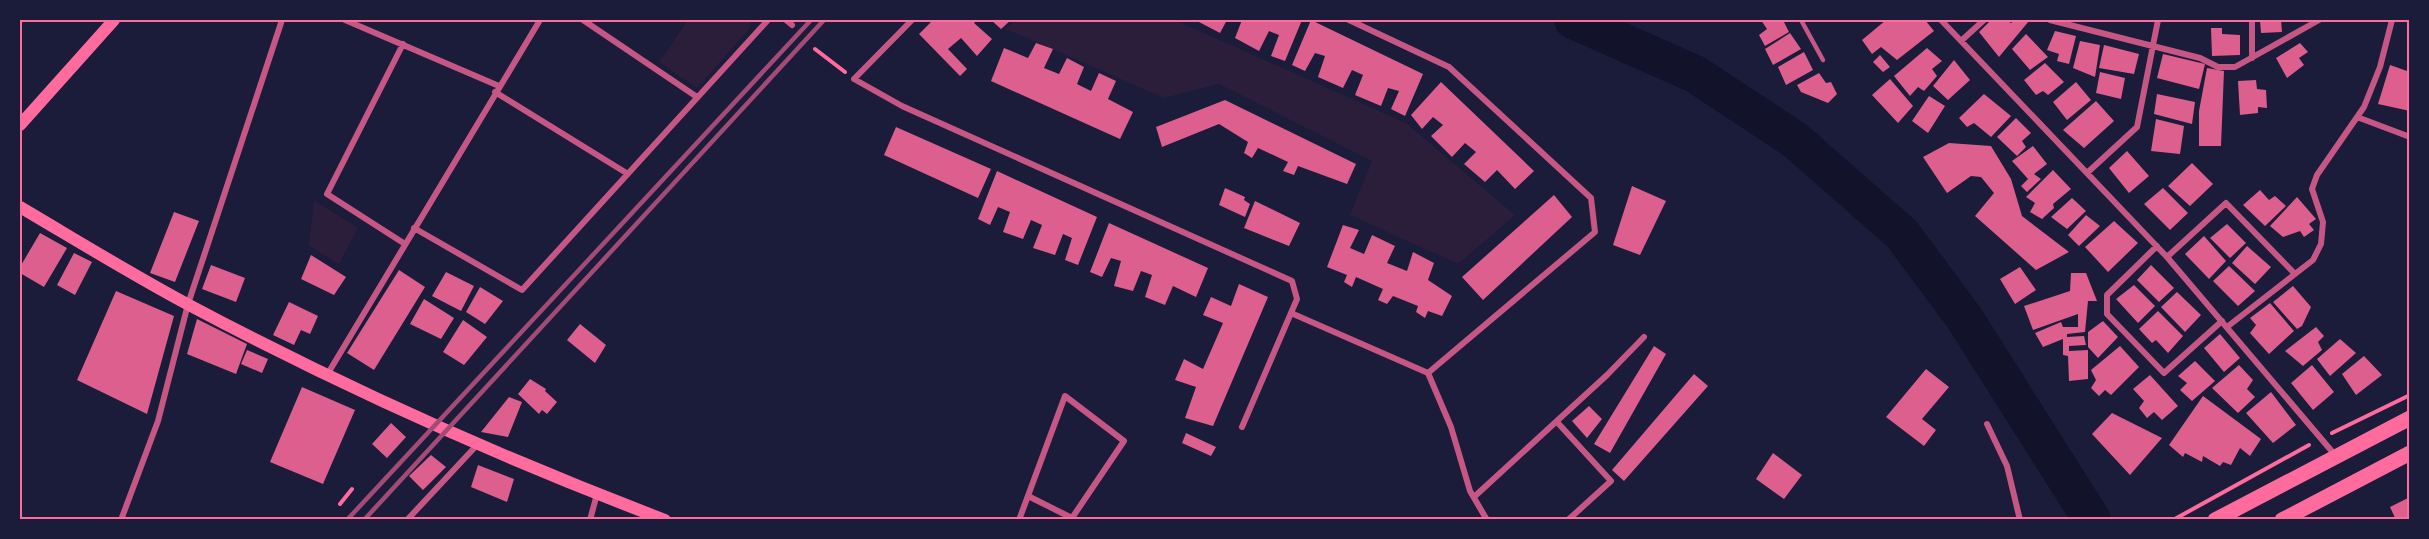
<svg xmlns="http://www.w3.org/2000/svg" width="2429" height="539" viewBox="0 0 2429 539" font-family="Commissioner,sans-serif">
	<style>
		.green { fill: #2a1e3b }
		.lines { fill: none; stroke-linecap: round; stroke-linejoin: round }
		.river { stroke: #12122b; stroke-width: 38 }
		.building { fill: #dd5f8e }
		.path { stroke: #ff6b9d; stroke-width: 4 }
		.service { stroke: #c65784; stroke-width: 4.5 }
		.minor { stroke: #c65784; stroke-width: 6 }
		.secondary { stroke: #ff6b9d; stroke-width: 12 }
		.trunk { stroke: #ff6b9d; stroke-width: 15 }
		.rail { stroke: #a44b75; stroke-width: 4.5 }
		.neatline { fill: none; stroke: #ff6b9d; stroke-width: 2 }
	</style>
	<rect width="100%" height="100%" fill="#1b1b3a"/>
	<path class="green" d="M688,20h63l-1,8 -53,60 -38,-26z
		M1015,20h160l231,103 109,92 -57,49 -108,-49 22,-54 -153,-77 -55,14 -158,-69z
		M314,200l44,28 -19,36 -30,-18z"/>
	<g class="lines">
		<path class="river" d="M1573,20l122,54 100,66 107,94 63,85 127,201"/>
	</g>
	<path class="building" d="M933,20h44l-3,3 18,16 -15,17 -16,-18 -13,11 19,20 -7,7 -41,-42z
		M991,20h20l-10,9z
		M1201,20h26l-7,13 -21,-11z
		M1242,20h60l-17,41 -14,-5 8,-21 -10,-4 -10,20 -24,-13z
		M1311,20l112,54 -18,42 -14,-7 8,-18 -11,-3 -7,18 -26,-11 8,-20 -11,-5 -9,18 -25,-11 7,-21 -10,-3 -10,18 -13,-6z
		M1761,20h22l6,12 -24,14 -6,-11 8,-6z
		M1886,20h39l9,11 -37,29 -16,-13 -9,7 -10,-14z
		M1991,20h15l5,3 4,-3 14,1 -30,36 -20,-25z
		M2260,20h21l1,12 -21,1z
		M2211,28h11v6l18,1v20l-28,1z
		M2055,31l21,5 -7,28 -12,-3 2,-7 -12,-4z
		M1790,33l11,16 -28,16 -8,-16z
		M2026,34l22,23 -18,13 -18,-21z
		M2080,41l20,4 -5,32 -22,-9z
		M1036,43l17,6 -9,19 15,6 8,-16 17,9 -7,17 14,7 8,-18 17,8 -8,18 25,13 -13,27 -129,-58 13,-33 24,10z
		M2300,43l8,9 -9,6 5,7 -17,13 -11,-20z
		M2104,45l35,9 -5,20 -35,-6z
		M1927,48l15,13 -10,8 5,7 -13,15 -6,-4 -8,9 -16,-20z
		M1804,52l9,18 -27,15 -8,-18z
		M2163,54l42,10 -6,25 -42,-11z
		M1880,55l10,12 -7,5 -10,-10z
		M1954,60l16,20 -22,20 -15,-14z
		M2045,63l19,19 -16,13 -5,-4 -7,4 -12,-15z
		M2390,65l20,7v39l-32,-7z
		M2207,68l17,3 -3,75h-22v-35z
		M2100,72l25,6 -4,21 -25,-6z
		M1819,73l7,10 5,-1 6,12 -9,9 -27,-11 -4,-7z
		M1890,79l23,27 -15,17 -26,-28z
		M2256,80l1,9 9,1 1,18 -9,-1v6l-18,2 -2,-34z
		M1441,82l93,89 -19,18 -18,-19 -12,12 -21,-18 12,-12 -11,-9 -13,14 -21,-21 12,-11 -10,-8 -11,12 -11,-14z
		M2076,82l15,18 -24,20 -14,-18z
		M1984,94l27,22 -20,21 -17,-14 -7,4 -8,-9z
		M2157,94l38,8 -3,22 -38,-10z
		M1929,96l16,10 -17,27 -16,-12z
		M1225,100l131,64 -9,20 -49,-18 -4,9 -11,-4 5,-9 -30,-14 -6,10 -8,-5 4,-11 -29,-18 -57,23 -6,-20z
		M2096,101l18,20 -30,27 -21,-18z
		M2016,118l15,15 -9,8 4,6 -9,9 -20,-19z
		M2156,119l28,7 -4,28 -29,-3z
		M896,127l95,42 -13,29 -94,-43z
		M1949,143l42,3 20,33 11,37 47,36 -33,18 -61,-54 19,-23 -13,-16 -10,-1 -24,17 -24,-36z
		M2033,146l14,18 -13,10 7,5 -14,13 -6,-6 7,-7 -16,-18z
		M2127,151l22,25 -20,17 -20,-25z
		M2192,163l21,21 -23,22 -22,-20z
		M2053,170l18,19 -18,15 1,4 -12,11 -12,-7 5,-9 -9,-6z
		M997,171l100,46 -19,48 -13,-5 7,-22 -9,-4 -8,21 -22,-7 9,-23 -11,-5 -8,19 -20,-7 7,-20 -12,-5 -8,18 -12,-6z
		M1632,186l34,15 -26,54 -27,-10z
		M1225,188l20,9 -1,3 6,4 -5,13 -26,-12z
		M2163,188l25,25 -18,17 -26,-26z
		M2260,190l9,10 6,-4 11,10 -21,20 -22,-21z
		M1554,195l18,22 -89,83 -21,-23z
		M2297,197l19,22 -7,5 5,6 -10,7 -4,-6 -17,6 -13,-11z
		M2072,198l14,13 -19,18 -16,-12z
		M1255,201l45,22 -11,23 -45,-18z
		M174,212l25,9 -24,61 -25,-9z
		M2086,215l14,11 -21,20 -11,-11z
		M2114,221l24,22 -30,29 -23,-25z
		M1109,223l99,45 -12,29 -23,-11 -8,19 -20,-8 7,-22 -11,-4 -8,20 -19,-5 7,-25 -10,-3 -9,19 -12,-5z
		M2227,224l19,19 -16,15 -20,-20z
		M1343,225l16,5 -9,18 14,6 8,-19 23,11 -8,17 20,8 6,-19 21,11 -6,17 24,16 -10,20 -14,-5 -3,7 -9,-6 2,-6 -25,-10 -6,8 -9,-4 5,-11 -27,-12 -4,10 -8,-5 3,-7 -20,-8z
		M40,233l27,15 -23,39 -24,-14v-6z
		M2204,236l22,25 -17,18 -24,-25z
		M2247,246l24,21 -16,17 -23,-21z
		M74,253l18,9 -17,33 -18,-10z
		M311,255l35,22 -12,18 -33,-16z
		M211,265l34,13 -9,24 -34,-13z
		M2151,265l23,23 -15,14 -22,-22z
		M2229,266l26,25 -17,15 -25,-25z
		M2020,267l16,23 -21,14 -15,-25z
		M399,270l26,17 -51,83 -27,-17z
		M446,272l28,14 -13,25 -29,-15z
		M2071,273h15l11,28h-9l-3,31 -18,2v3l17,-1 2,9 -17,1v5l19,-1v29l-19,2 -1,-25 -5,-1v-16l-20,8 -8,-14 26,-11 2,5h15v-13l-45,16 -9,-24 46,-15z
		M1239,284l29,13 -55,129 -28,-8 11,-31 -21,-7 9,-21 19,10 20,-46 -20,-8 8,-18 20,9z
		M2134,285l21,21 -17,17 -22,-24z
		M2293,286l18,21 -9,19 -5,3 -24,-27z
		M480,287l23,14 -18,23 -19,-12z
		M116,291l58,25 -27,98 -70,-34z
		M2177,292l24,23 -16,17 -24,-25z
		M424,299l30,19 -13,21 -31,-15z
		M289,302l29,14 -8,18 -9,-4 -7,15 -21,-10z
		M2270,303l24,28 -25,23 -19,-21 6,-8 -6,-7z
		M2158,311l25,25 -15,17 -12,-13 -4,3 -13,-14z
		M197,319l50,25 -11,30 -49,-20z
		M463,320l24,17 -23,28 -21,-13z
		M2103,321l15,16 -20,21 -10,-11v-15z
		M580,324l26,21 -11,18 -28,-23z
		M2316,327l8,9 -6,6 4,8 -19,16 -18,-15z
		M2220,334l20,24 -16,14 -20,-24z
		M2340,339l16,14 -26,23 -13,-17z
		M1654,346l12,8 -56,99 -16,-9z
		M2120,346l19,21 -28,28 -6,-5 -6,6 -8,-8 5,-8 -5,-10z
		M247,350l21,9 -6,14 -21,-9z
		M2364,356l18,19 -26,20 -14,-21z
		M2195,361l20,20 -23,20 -12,-11 7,-7 -9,-7z
		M2239,365l14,15 -6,9 8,8 -17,16 -26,-25z
		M2312,365l22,27 -21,18 -22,-27z
		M1926,369l23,18 -27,32 14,11 -12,16 -38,-29z
		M1694,374l14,12 -84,95 -12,-11z
		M2150,375l28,31 -16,14 -8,-8 -7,6 -8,-10 5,-7 -11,-12z
		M530,379l16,10 -1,2 12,11 -10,12 -5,-4 -3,4 -21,-20z
		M302,387l53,23 -32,74 -53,-22z
		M2271,392l25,33 -23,18 -27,-30z
		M2203,396l58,43 -11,17 -10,-8 -9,17 -8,-3 -3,4 -17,-10 -1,6 -17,-9 -2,4 -14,-12z
		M509,397l13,5 -14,35 -27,-5z
		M1589,406l13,13 -15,19 -15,-17z
		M2112,413l50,25 -32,37 -38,-41z
		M391,423l15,14 -19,21 -15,-14z
		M1186,433l30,14 -5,9 -29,-13z
		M1773,453l29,22 -18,24 -28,-20z
		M431,455l15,12 -23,23 -14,-14z
		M478,465l36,14 -7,23 -36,-15z
		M2410,497v23h-14l-6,-13z"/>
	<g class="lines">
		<path class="path" d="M815,49l30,23
			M2332,433l78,-38
			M340,504l12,-15
			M2173,520l136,-75"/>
		<path class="service" d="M1801,20l22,40"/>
		<path class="minor" d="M345,20l154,66
			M583,20l114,77
			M786,20l6,5
			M912,20l-58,59 48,27 390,175 5,18 -55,128
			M1941,20l226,237 168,198
			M2050,20l150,38 18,9h17l84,-47
			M1961,41l23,-21
			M403,44l-76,150 78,50
			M2252,58v-38
			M495,92l133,82
			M2357,117l53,20
			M2087,173l50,-46 21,-107
			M414,228l108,62 246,-270
			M2157,246l-50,49v19l57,59 58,-52
			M2167,257l59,-54 69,71
			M1291,313l137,60 167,-141 -4,-34 -142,-131 -100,-47
			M2227,327l86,-67 8,-16 2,-22 -11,-33 5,-14 47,-68 16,-40 12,-47
			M1428,373l23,54 19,64 17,29
			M327,375l213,-355
			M1557,422l54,59 -43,39
			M1987,424l20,42 13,54
			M1474,497l133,-122 37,-38
			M121,520l37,-99 30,-117 94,-284
			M407,520l70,-75
			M590,520l7,-26
			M1019,520l46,-124 59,45 -52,77 -44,-22"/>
		<path class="secondary" d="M20,125l94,-105
			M20,207c56,33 111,67 169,98 154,82 313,153 476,215"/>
		<path class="trunk" d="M2215,520l195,-102
			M2282,520l128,-67"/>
		<path class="rail" d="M347,520l464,-500
			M364,520l460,-500"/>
	</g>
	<rect width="2429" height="539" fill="none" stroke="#1b1b3a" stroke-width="42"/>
	<rect x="21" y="21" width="2387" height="497" class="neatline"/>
</svg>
